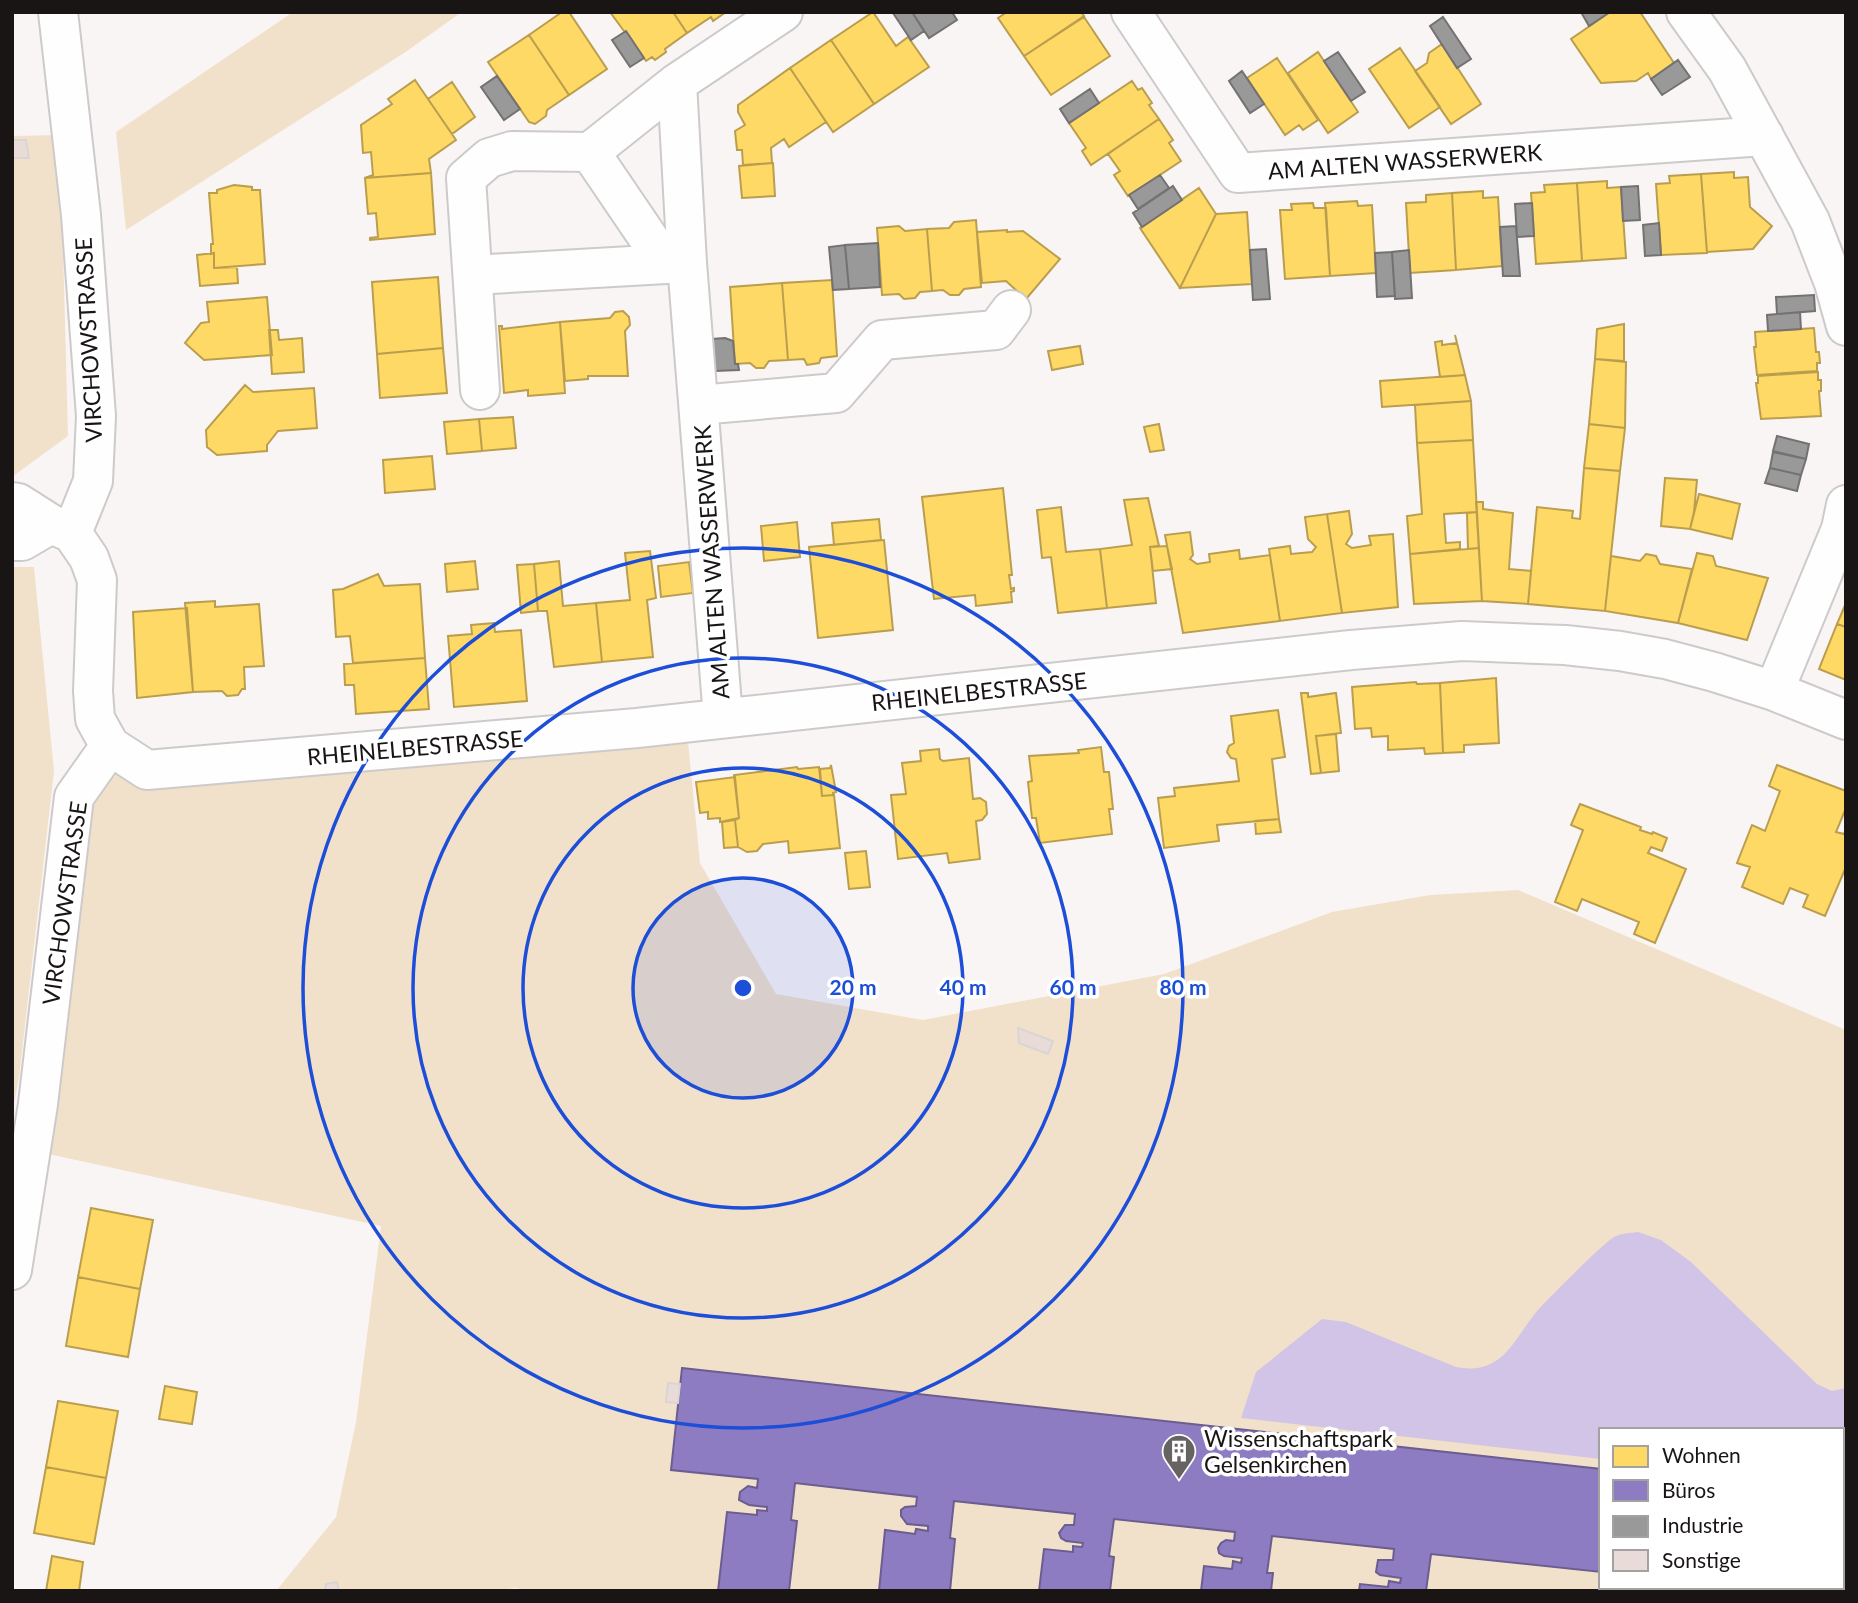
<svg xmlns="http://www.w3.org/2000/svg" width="1858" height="1603" viewBox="0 0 1858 1603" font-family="Lato,sans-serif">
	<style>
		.green { fill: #f2e1ca; fill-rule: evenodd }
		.water { fill: #d2c4e6 }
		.homes { fill: #ffd966; stroke: #ba9e4e; stroke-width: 2 }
		.offices { fill: #8e7cc3; stroke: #6b5d8f; stroke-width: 2 }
		.industry { fill: #999; stroke: #737171; stroke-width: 2 }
		.building { fill: #e9dcd8; stroke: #d8d5d3; stroke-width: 2 }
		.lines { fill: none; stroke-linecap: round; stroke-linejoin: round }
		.minor-casing { stroke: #cdcaca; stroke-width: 42 }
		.minor { stroke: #fefefe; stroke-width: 38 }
		.ring { fill: none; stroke: #1d4ed8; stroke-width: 3.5 }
		.labels { text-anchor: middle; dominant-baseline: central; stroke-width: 7; stroke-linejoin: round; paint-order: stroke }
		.street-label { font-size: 23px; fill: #191515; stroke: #fff }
		.poi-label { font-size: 23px; fill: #191515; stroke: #fff; text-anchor: start }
		.centre { fill: #1d4ed8; stroke: #fff; stroke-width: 3.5 }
		.ring-label { font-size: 21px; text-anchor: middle; font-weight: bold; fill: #1d4ed8; stroke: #fff; stroke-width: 7; stroke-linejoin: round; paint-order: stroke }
	</style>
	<rect width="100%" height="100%" fill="#faf5f5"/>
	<path class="green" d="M293,12h169l-58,41 -278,177 -10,-98z
		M60,135l8,301 -56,41v-341z
		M12,567h22l20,204 -35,307 -7,35z
		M688,741l12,122 76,131 147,26 241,-46 168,-62 98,-17 88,-5 328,140v561h-1321l-8,-3 -33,3h-208l60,-74 20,-95 25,-196 -342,-74 31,-289 38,-94zM1601,1430h241v157h-241z"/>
	<path class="water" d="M1638,1232l23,8 30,22 126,122 15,7 14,-3v100l-4,-1v-57h-241v29l-360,-41 15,-46 66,-53 24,3 110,45c48,9 57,-28 82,-57 10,-11 69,-71 78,-74 7,-3 15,-3 22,-4z"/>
	<path class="homes" d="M562,12h7l38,57 -38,26 -40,-60z
		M610,12h63l14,21 -22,16 1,3 -11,8 -3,-3 -6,4z
		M673,12h53l-13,9 -2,-4 -24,16z
		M873,12l23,34 12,-9 21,30 -55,37 -43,-64z
		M1007,12h74l3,4 -60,40 -26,-38z
		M1610,12h30l34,51 -23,16 -3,-6 -12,8 -35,2 -30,-44z
		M1084,17l26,39 -59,39 -27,-39z
		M529,35l40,60 -22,15 -1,6 -11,8 -6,-2 -41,-60z
		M831,40l43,64 -41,28 -43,-64z
		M1442,44l39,60 -30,20 -36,-53 12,-8 2,-10z
		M1400,48l40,59 -31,21 -40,-59z
		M1318,52l40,60 -30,21 -40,-60z
		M1277,58l41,62 -15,10 -4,-5 -14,10 -38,-57z
		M790,68l36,54 -37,25 -5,-8 -13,9 1,15 -29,2 -1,-15h-5l-2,-19 10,-6 -7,-13v-7z
		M415,80l41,60 -27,19 2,14 -66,5 8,-3 -2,-23 -8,1 -2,-28 31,-21 -4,-5z
		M1132,81l6,9 4,-2 10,15 -3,2 10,14 -68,46 -9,-14 4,-3 -17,-25z
		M452,82l23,35 -23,17 -24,-35z
		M1159,119l14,21 -4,3 12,18 -53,35 -14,-21 6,-4 -12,-17z
		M773,163l2,33 -33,2 -3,-32z
		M1734,172v6l14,-1 2,30 22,19 -19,23 -46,3 -6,-78z
		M431,173l4,61 -65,6v-2l8,-1 -2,-24 -8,1 -3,-36z
		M1701,174l6,79 -46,2 -5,-71 14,-1 -1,-7z
		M1607,181v7l14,-1 5,71 -44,3 -5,-78z
		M1577,183l5,78 -46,3 -5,-71 14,-1 -1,-7z
		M234,185l18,2v3h8l5,74 -51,4v-15l-3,1v-10h2l-4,-51h8v-3z
		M1199,188l17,26 -36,74 -40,-60z
		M1483,191v7l15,-1 4,69 -46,4 -4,-77z
		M1452,193l4,77 -46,3 -4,-70 20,-1v-7z
		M1357,201l1,5 14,-1 4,68 -46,3 -5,-73z
		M1313,203l1,5h12l4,68 -45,3 -5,-69h12l-1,-6z
		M1247,212l5,72 -72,4 36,-74z
		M976,220l5,67 -17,2 -5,6h-9l-7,-5 -11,1 -5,-62 22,-1 5,-6z
		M899,226l6,5 22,-2 5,62 -12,1 -5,6 -11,1 -5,-5 -17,1 -5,-67z
		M1007,230v2l16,-1 37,28 -34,40 -20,-18 -24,2 -5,-51z
		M214,253v15l23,-1 1,16 -38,3 -3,-31z
		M438,277l5,71 -66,6 -5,-72z
		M832,280l5,76 -16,2 -2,5 -12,2 -3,-6 -16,1 -6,-77z
		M782,283l6,77 -19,1 -5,7h-8l-6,-5 -15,1 -5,-77z
		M267,297l5,58 -68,5 -19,-17 16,-20 8,-1 -2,-20z
		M623,311l6,6 1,8 -5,6 3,45h-40v3l-23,2 -5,-59 50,-4 5,-6z
		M560,322l5,71 -37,3v-6l-24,3 -5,-67h3v3z
		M1624,324v37l-29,-2 2,-30z
		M1814,328l2,24h3l1,11h-3v8l-60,4 -3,-28h2l-1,-15z
		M269,330h9l1,10 23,-2 2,34 -32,2z
		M1455,335l10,40 -25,2 -5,-35 7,-1v4l15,-2z
		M1080,346l3,18 -31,6 -4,-19z
		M443,348l4,45 -67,5 -3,-44z
		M1595,359l31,3 -1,66 -36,-4z
		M1818,372v8h3v11h-2l2,25 -60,3 -5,-36h2v-7z
		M1465,375l6,26 -89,6 -2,-26z
		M245,385l8,7 61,-4 3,40 -39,3 -11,14v6l-50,4 -10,-8 -1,-17z
		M1471,401l2,39 -56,3 -2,-38z
		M513,417l3,31 -34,3 -3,-32z
		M479,419l3,32 -35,3 -3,-32z
		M1159,424l5,26 -14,2 -6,-25z
		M1589,424l36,4 -5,43 -36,-3z
		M1473,440l4,72 -33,2 2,29 14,-1v7l-50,5 -3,-38 15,-2 -5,-71z
		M432,456l3,33 -50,4 -2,-33z
		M1584,468l36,3 -15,140 -77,-7 9,-97 36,4 -1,7 8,1z
		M1665,478l32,2 -3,32 -4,17 -29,-3z
		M1003,488l9,87h-3l2,14 3,-1v3l-3,1 1,10 -36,4 -1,-11 -41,4 -12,-102z
		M1699,494l41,10 -8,35 -42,-10z
		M1148,498l11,48 -9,1 6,56 -49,5 -7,-59 32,-4 -8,-45z
		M1476,502h7v7l30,4 -4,56 22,2 -3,33 -46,-3z
		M1061,507l5,45 34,-3 7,59 -49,5 -7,-56 -9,1 -5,-48z
		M1349,511l3,23 -6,10 6,4 19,-3 -2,-9 24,-2 5,73 -56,6 -15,-99z
		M1477,512l2,36 -11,1 -1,-36z
		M1327,514l15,99 -62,8 -11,-72 21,-3 1,8 21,-2 4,-5 -8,-8 -3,-22z
		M879,519l2,21 -47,5 -2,-22z
		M797,522l3,35 -36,4 -3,-35z
		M1190,532l3,23 -3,4 7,5 13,-2 -1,-8 30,-4 1,9 30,-4 10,66 -97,12 -18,-98z
		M884,540l9,90 -75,8 -9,-91z
		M1167,546l5,23 -19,2 -3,-24z
		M1479,548l3,53 -68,3 -4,-50z
		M650,551l6,47 -9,2 6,57 -51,5 -6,-59 34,-3 -5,-47z
		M1697,553l16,3 3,10 52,12 -21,62 -69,-17z
		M1646,554l10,2 4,8 32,5 -14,54 -73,-12 6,-55 29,5z
		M475,561l3,28 -31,3 -2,-28z
		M559,561l4,45 33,-3 6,59 -48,5 -7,-56h-9l-4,-47z
		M689,562l4,31 -32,4 -3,-31z
		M534,564l4,47 -17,2 -4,-48z
		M378,574l6,12 36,-2 5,74 -72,5 -3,-27 -14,1 -3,-47 10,-1z
		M215,601v6l44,-3 5,62 -20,1 1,22h-3l-4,6 -11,1 -5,-5 -29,1 -8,-89z
		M1846,603v24l-9,-3z
		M187,608l6,84 -56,6 -4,-86z
		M494,623l1,9 26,-2 6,71 -73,6 -6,-71 24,-2 -1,-9z
		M1837,624l9,3v53l-27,-11z
		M425,658l4,51 -73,5 -2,-29h-9l-1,-21z
		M1496,678l3,65 -35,2v7l-21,1 -3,-70z
		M1416,682l1,2 23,-1 3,70 -18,1 -1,-6 -36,2v-14l-16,1 -1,-9 -16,1 -3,-42z
		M1301,693h7v4l28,-4 5,40 -25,3 5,37 -10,1z
		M1278,710l7,47 -13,2 7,60 -62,6 2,16 -55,7 -6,-50 17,-2 -1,-8 65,-7 -3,-22 -5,-1 -4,-6 2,-6 5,-3 -3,-27z
		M1336,734l3,37 -18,2 -5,-37z
		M1101,747l3,25h5l4,37h-4l3,25 -72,9 -4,-25h-4l-4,-36 4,-1 -3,-25 50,-3 -1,-3z
		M939,749l1,10 3,2 26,-3 4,41 7,-1 6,4 1,12 -5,6 -6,1 4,38 -31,4 -2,-10 -49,6 -7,-64 15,-1 -4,-31 19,-2 -1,-10z
		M831,765l5,27 -3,1v2l-11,1 -2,-27 10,-1z
		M1777,765l69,26v17l-10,24 8,2 2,-5v38l-21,49 -22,-9 5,-12 -18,-7 -7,16 -41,-17 8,-20 -13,-4 15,-38 13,6 15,-40 -11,-5z
		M797,767l1,2 21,-2 3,29 12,-1 6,53 -51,5 -1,-12 -25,3 -6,7 -10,1 -9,-5 -3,-27 4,-2 -5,-43z
		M735,777l4,41 -19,4v-4l-12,1v-7l-8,1 -4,-31z
		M1580,804l61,23 -1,3 12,4 1,-2 14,6 -5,13 -11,-4 -3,6 38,16 -31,74 -21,-9 5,-12 -57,-23 -5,12 -22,-9 28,-72 -12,-5z
		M1279,819l2,13 -25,2 -1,-13z
		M735,820l3,27 -14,1 -2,-26z
		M866,851l4,36 -21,2 -4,-36z
		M91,1208l62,12 -13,69 -62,-12z
		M78,1277l62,12 -12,68 -62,-11z
		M165,1386l32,6 -5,32 -33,-5z
		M58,1401l60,10 -12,67 -60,-11z
		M46,1467l60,11 -12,66 -60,-11z
		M52,1556l31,6 -4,29h-33z"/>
	<path class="offices" d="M682,1368l919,101v103l-170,-18 -5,37h-67l1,-7 28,3 1,-6 11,2 1,-5 -21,-3 -4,-3 2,-12h15l1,-11 -122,-13 -5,37h6l-2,18h-70l3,-25 28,3 1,-8 8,2 1,-5 -18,-2 -5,-3 -1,-5 3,-5 5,-3 8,1 1,-9 -121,-13 -5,37 5,1 -4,34h-71l5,-42 29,3v-6l9,1 1,-4 -17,-2 -5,-3 -2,-5 6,-8h9l1,-11 -121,-13 -4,37 5,1 -5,52h-71l6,-61 30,4 1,-5 12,2v-5l-21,-2 -6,-8v-6l4,-3 11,-1 1,-9 -122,-14 -4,37 6,1 -8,70h-71l9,-79 30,3v-5l10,1v-4l-18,-2 -10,-5 1,-8 8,-6 9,2 1,-9 -87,-9z
		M1842,1496h4v95h-77l-33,-4h106z
		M1669,1587h39v4h-53z"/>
	<path class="industry" d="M912,12l12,19 -13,9 -18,-27z
		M912,12h40l5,8 -28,18z
		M1581,12h29l-21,14z
		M1443,17l28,42 -14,9 -27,-42z
		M626,31l18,27 -14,9 -18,-27z
		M1338,52l27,40 -14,9 -27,-40z
		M1678,60l12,17 -28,18 -11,-16z
		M1242,71l22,33 -14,9 -21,-32z
		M497,76l23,33 -16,11 -23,-33z
		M1090,89l9,14 -30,20 -9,-14z
		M1160,175l9,13 -31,21 -9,-14z
		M1173,186l9,14 -40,27 -9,-14z
		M1638,186l2,34 -17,1 -2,-34z
		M1532,203l2,33 -17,1 -2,-33z
		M1659,223l2,32 -16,1 -2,-31z
		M1516,226l4,50h-17l-3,-49z
		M878,243l2,44 -31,2 -4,-44z
		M845,245l4,44 -16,1 -4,-43z
		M1266,249l4,50 -17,1 -3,-50z
		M1409,250l3,48 -17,1 -3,-47z
		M1392,252l3,44 -18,1 -2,-44z
		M1814,295l1,16 -38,3 -1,-17z
		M1800,312l1,17 -33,2 -1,-16z
		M725,338l8,3 2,23h3l1,6 -24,1 -3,-32z
		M1777,436l32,8 -3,15 -33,-8z
		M1773,452l33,7 -5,16 -31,-7z
		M1770,468l31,7 -4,16 -32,-8z"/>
	<path class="building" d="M12,140h14l3,18h-17z
		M1018,1028l35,13 -5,13 -29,-11z
		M668,1383l12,1 -2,19 -12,-1z
		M337,1582l2,9h-14l1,-7z"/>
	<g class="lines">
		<defs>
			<path id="minor" d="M58,12l23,203 15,201 -3,65 -21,52
				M1131,12l107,161 526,-37
				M1686,12l41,57 83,152 24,62 12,43
				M677,83l10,180 36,455
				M590,152l76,112 19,-1
				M473,275l193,-11
				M480,390l-14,-212 23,-20 23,-7 78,1 87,-69 106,-71
				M699,405l137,-12 46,-53 114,-10 15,-20
				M12,502l6,1 33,21 21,9
				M72,533l17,25 8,22 -4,111 2,28 15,27 37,24 490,-42 714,-78 111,-9 103,4 55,6 45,8 49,13 60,19 72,29
				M12,541h10l29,-17
				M1774,691l67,-162 5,-24
				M12,1270l26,-166 36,-307 36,-51"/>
		</defs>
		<use href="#minor" class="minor-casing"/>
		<use href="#minor" class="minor"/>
	</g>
	<circle cx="743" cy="988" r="110" fill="#1d4ed8" fill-opacity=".12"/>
	<g class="ring">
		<circle cx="743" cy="988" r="110"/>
		<circle cx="743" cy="988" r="220"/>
		<circle cx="743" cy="988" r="330"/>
		<circle cx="743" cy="988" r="440"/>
	</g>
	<defs>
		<symbol id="building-pin" viewBox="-11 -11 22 30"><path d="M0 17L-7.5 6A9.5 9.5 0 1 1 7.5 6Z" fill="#686363" stroke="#fff"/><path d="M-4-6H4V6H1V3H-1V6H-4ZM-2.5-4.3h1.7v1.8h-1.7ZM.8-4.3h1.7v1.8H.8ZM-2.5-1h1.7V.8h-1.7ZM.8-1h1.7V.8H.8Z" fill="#fff"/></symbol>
	</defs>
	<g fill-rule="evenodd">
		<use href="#building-pin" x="1160" y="1432" width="38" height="52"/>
	</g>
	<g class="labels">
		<g class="street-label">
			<text transform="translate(1405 161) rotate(-4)">AM ALTEN WASSERWERK</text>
			<text transform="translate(88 340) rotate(-93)">VIRCHOWSTRASSE</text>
			<text transform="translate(711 562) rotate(-94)">AM ALTEN WASSERWERK</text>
			<text transform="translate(979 691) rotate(-6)">RHEINELBESTRASSE</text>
			<text transform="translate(415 747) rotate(-5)">RHEINELBESTRASSE</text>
			<text transform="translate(64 903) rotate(-82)">VIRCHOWSTRASSE</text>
		</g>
		<g class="poi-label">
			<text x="1204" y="1438">Wissenschaftspark<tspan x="1204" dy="26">Gelsenkirchen</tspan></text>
		</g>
	</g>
	<circle cx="743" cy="988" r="10" class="centre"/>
	<g class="ring-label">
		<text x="853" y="995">20 m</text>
		<text x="963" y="995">40 m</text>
		<text x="1073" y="995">60 m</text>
		<text x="1183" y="995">80 m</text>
	</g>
	<rect width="1858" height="1603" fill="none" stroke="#191515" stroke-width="28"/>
	<rect x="1599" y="1428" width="245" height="161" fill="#ffffff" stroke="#a3a1a1" stroke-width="2"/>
	<rect x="1613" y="1446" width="35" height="21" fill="#ffd966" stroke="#a3a1a1" stroke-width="2"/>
	<text x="1662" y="1463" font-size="21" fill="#191515">Wohnen</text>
	<rect x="1613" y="1480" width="35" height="21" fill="#8e7cc3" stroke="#a3a1a1" stroke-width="2"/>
	<text x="1662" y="1498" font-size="21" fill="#191515">Büros</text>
	<rect x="1613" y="1516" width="35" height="21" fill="#999999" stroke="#a3a1a1" stroke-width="2"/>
	<text x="1662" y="1533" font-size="21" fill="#191515">Industrie</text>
	<rect x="1613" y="1550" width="35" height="21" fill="#e9dcd8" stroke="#a3a1a1" stroke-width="2"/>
	<text x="1662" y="1568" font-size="21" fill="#191515">Sonstige</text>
</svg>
